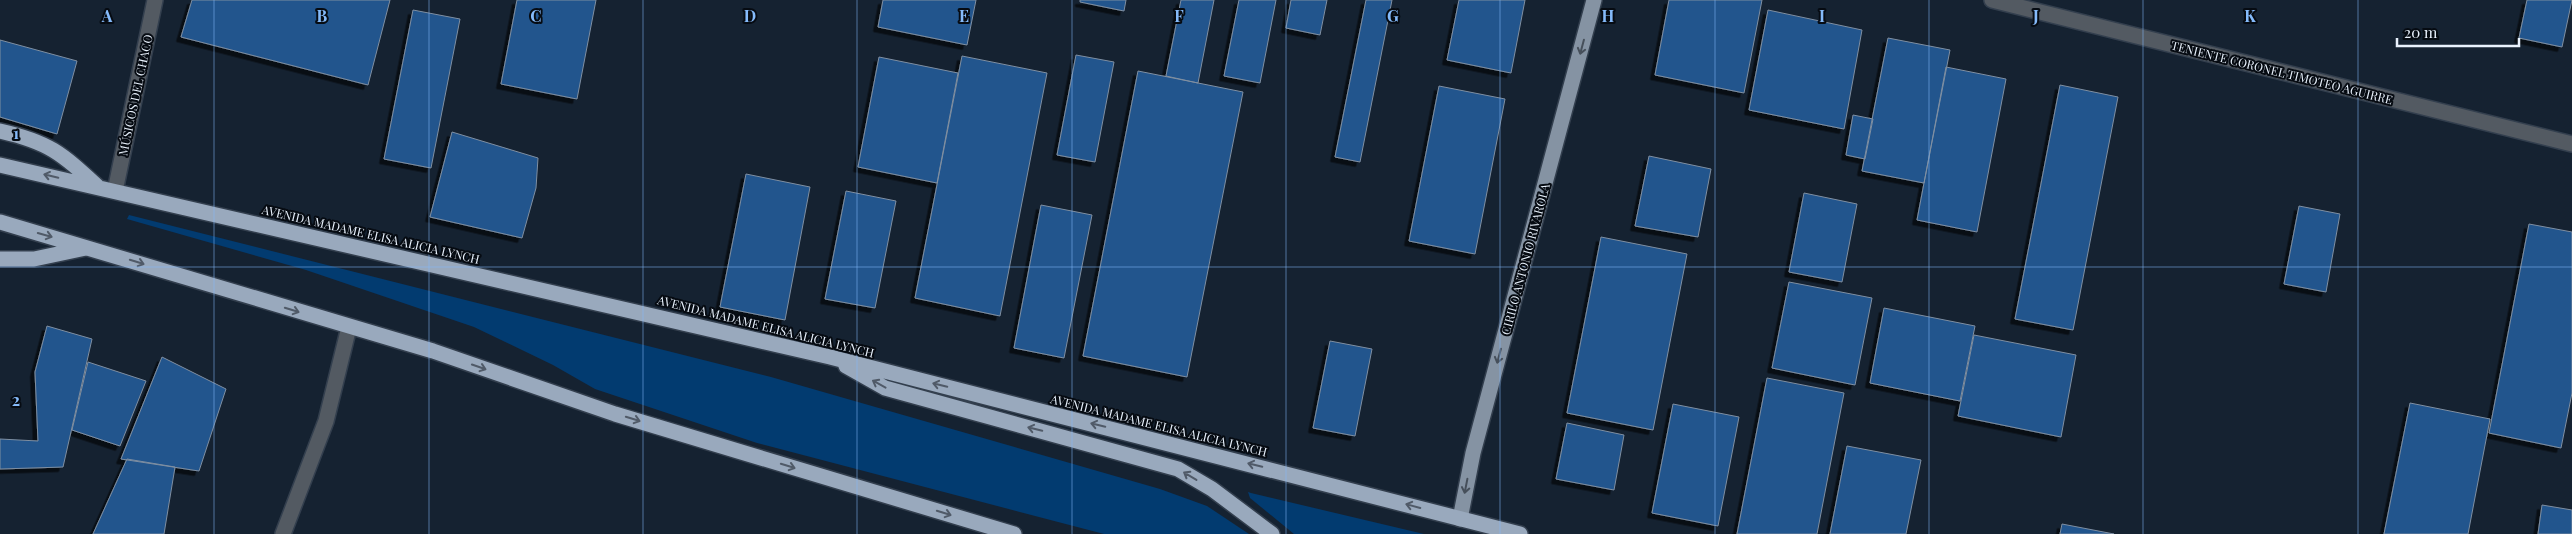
<svg xmlns="http://www.w3.org/2000/svg" width="2572" height="534" viewBox="0 0 2572 534" font-family="'Playfair Display',serif">
	<style>
		.green { fill: #023b70 }
		.building { fill: #20548d; stroke: #7f8fa2; filter: url(#shadow) }
		.lines { fill: none; stroke-linecap: round; stroke-linejoin: round }
		.minor-casing { stroke: #333f4e; stroke-width: 18 }
		.major-casing { stroke: #333f4e; stroke-width: 18 }
		.highway-casing { stroke: #333f4e; stroke-width: 18 }
		.minor { stroke: #535a62; stroke-width: 15 }
		.major { stroke: #8593a3; stroke-width: 15 }
		.highway { stroke: #99a9bd; stroke-width: 15 }
		.oneway { stroke: #464f5a }
		.oneway2 { stroke: #505a68 }
		.grid { fill: none; stroke: #85bbfb; stroke-width: 1; stroke-opacity: 0.55 }
		.labels { text-anchor: middle; dominant-baseline: central; stroke-width: 4; stroke-linejoin: round; paint-order: stroke }
		.street-label { font-size: 12px; fill: #e9f2fd; stroke: #060b12 }
		.grid-label { font-size: 16px; text-anchor: middle; font-weight: bold; fill: #85bbfb; stroke: #060b12; stroke-width: 4; stroke-linejoin: round; paint-order: stroke }
	</style>
	<defs>
		<filter id="shadow"><feDropShadow dx="-4.5" dy="4.5" stdDeviation="0" flood-color="#0009"/></filter>
	</defs>
	<rect width="100%" height="100%" fill="#152231"/>
	<path class="green" d="M129,215l642,162 389,112 47,17 42,28h-145l-347,-91 -162,-54 -42,-24 -79,-38 -168,-57 -179,-51z
		M1248,492l3,1 173,41h-130l-44,-36z"/>
	<path class="building" d="M192,0h198l-22,85 -187,-48z
		M517,0h79l-19,99 -76,-15z
		M883,0h93l-9,45 -89,-18z
		M1080,0h46l-2,11 -44,-9z
		M1181,0h33l-16,83 -32,-7z
		M1239,0h37l-16,83 -36,-7z
		M1291,0h36l-7,35 -34,-7z
		M1366,0h26l-32,162 -25,-5z
		M1459,0h66l-14,73 -64,-13z
		M1669,0h93l-18,93 -89,-18z
		M2527,0h45l-10,47 -43,-9z
		M413,10l47,9 -29,149 -47,-9z
		M1768,10l94,20 -18,99 -95,-19z
		M1888,38l62,12 -26,133 -62,-12z
		M0,40l77,21 -20,73 -57,-17z
		M1076,55l38,7 -19,100 -38,-7z
		M962,56l85,17 -47,243 -85,-18z
		M879,57l79,16 -21,110 -79,-16z
		M1946,67l60,12 -29,153 -60,-12z
		M1138,71l105,21 -56,285 -104,-21z
		M2060,85l58,12 -45,233 -58,-11z
		M1439,86l66,13 -30,155 -66,-13z
		M1853,115l20,4 -8,40 -19,-4z
		M452,132l86,26 -2,30 -14,50 -92,-21z
		M1649,156l62,13 -13,68 -63,-11z
		M746,174l64,13 -25,133 -65,-13z
		M846,191l50,10 -21,107 -50,-9z
		M1804,193l53,11 -15,78 -53,-10z
		M1041,205l51,10 -28,143 -50,-10z
		M2299,206l41,8 -14,78 -42,-8z
		M2529,224l43,8v161l-11,55 -72,-15z
		M1601,237l86,17 -34,176 -86,-17z
		M1789,282l83,16 -17,87 -83,-17z
		M1884,308l91,18 -15,75 -90,-18z
		M47,326l45,13 -29,128 -63,2v-30l38,2 -3,-69z
		M1974,335l102,20 -15,82 -103,-21z
		M1330,341l42,8 -17,87 -42,-8z
		M162,357l64,32 -27,82 -78,-12z
		M88,362l58,19 -26,65 -48,-16z
		M1767,378l77,15 -27,141h-80z
		M2410,403l80,16 -22,115h-84z
		M1673,404l66,13 -21,109 -66,-13z
		M1567,423l57,12 -10,55 -58,-11z
		M1847,446l74,14 -15,74h-76z
		M127,459l48,8 -11,67h-71z
		M2542,505l30,5v24h-34z
		M2062,524l52,10h-54z"/>
	<g class="lines">
		<defs>
			<path id="minor" d="M1992,0l580,144
				M115,191l40,-191
				M283,534l43,-113 23,-94"/>
			<path id="major" d="M1460,519l13,-66 121,-453"/>
			<path id="highway" d="M0,131c49,11 61,22 97,55
				M0,165l830,192 690,177
				M0,222l433,129 182,63 399,120
				M0,259h34l52,-11
				M846,366l39,22 293,81 34,20 60,45"/>
		</defs>
		<use href="#minor" class="minor-casing"/>
		<use href="#major" class="major-casing"/>
		<use href="#highway" class="highway-casing"/>
		<use href="#minor" class="minor"/>
		<use href="#major" class="major"/>
		<use href="#highway" class="highway"/>
	</g>
	<defs><path id="oneway-shaft" d="M-6 0H5M1.5-3L5.5 0L1.5 3" fill="none" stroke-width="1.6" stroke-linecap="round" stroke-linejoin="round" transform="scale(1.25)"/></defs>
	<g class="oneway">
		<use href="#oneway-shaft" transform="translate(1582 47) rotate(105)"/>
		<use href="#oneway-shaft" transform="translate(1499 356) rotate(105)"/>
		<use href="#oneway-shaft" transform="translate(1466 486) rotate(101)"/>
	</g>
	<g class="oneway2">
		<use href="#oneway-shaft" transform="translate(51 176) rotate(-167)"/>
		<use href="#oneway-shaft" transform="translate(45 235) rotate(16)"/>
		<use href="#oneway-shaft" transform="translate(137 262) rotate(17)"/>
		<use href="#oneway-shaft" transform="translate(292 310) rotate(17)"/>
		<use href="#oneway-shaft" transform="translate(479 367) rotate(19)"/>
		<use href="#oneway-shaft" transform="translate(879 384) rotate(-151)"/>
		<use href="#oneway-shaft" transform="translate(940 385) rotate(-166)"/>
		<use href="#oneway-shaft" transform="translate(633 419) rotate(17)"/>
		<use href="#oneway-shaft" transform="translate(1098 425) rotate(-166)"/>
		<use href="#oneway-shaft" transform="translate(1035 429) rotate(-166)"/>
		<use href="#oneway-shaft" transform="translate(1255 465) rotate(-166)"/>
		<use href="#oneway-shaft" transform="translate(788 466) rotate(17)"/>
		<use href="#oneway-shaft" transform="translate(1190 476) rotate(-149)"/>
		<use href="#oneway-shaft" transform="translate(1413 506) rotate(-165)"/>
		<use href="#oneway-shaft" transform="translate(944 513) rotate(17)"/>
	</g>
	<path class="grid" d="M214,0v534M429,0v534M643,0v534M857,0v534M1072,0v534M1286,0v534M1500,0v534M1715,0v534M1929,0v534M2143,0v534M2358,0v534M0,267h2572"/>
	<g class="labels">
		<g class="street-label">
			<text transform="translate(2282 72) rotate(14)">TENIENTE CORONEL TIMOTEO AGUIRRE</text>
			<text transform="translate(135 95) rotate(-78)">MÚSICOS DEL CHACO</text>
			<text transform="translate(371 234) rotate(13)">AVENIDA MADAME ELISA ALICIA LYNCH</text>
			<text transform="translate(1525 259) rotate(-75)">CIRILO ANTONIO RIVAROLA</text>
			<text transform="translate(766 326) rotate(14)">AVENIDA MADAME ELISA ALICIA LYNCH</text>
			<text transform="translate(1159 425) rotate(14)">AVENIDA MADAME ELISA ALICIA LYNCH</text>
		</g>
	</g>
	<g class="grid-label">
		<text x="107" y="22">A</text>
		<text x="322" y="22">B</text>
		<text x="536" y="22">C</text>
		<text x="750" y="22">D</text>
		<text x="964" y="22">E</text>
		<text x="1179" y="22">F</text>
		<text x="1393" y="22">G</text>
		<text x="1608" y="22">H</text>
		<text x="1822" y="22">I</text>
		<text x="2036" y="22">J</text>
		<text x="2250" y="22">K</text>
		<text x="16" y="139">1</text>
		<text x="16" y="406">2</text>
	</g>
	<path d="M2397 38v8h122v-8" fill="none" stroke="#e9f2fd" stroke-width="2.5"/>
	<text x="2404" y="38" font-size="15" fill="#e9f2fd" stroke="#060b12" stroke-width="4" paint-order="stroke">20 m</text>
</svg>
